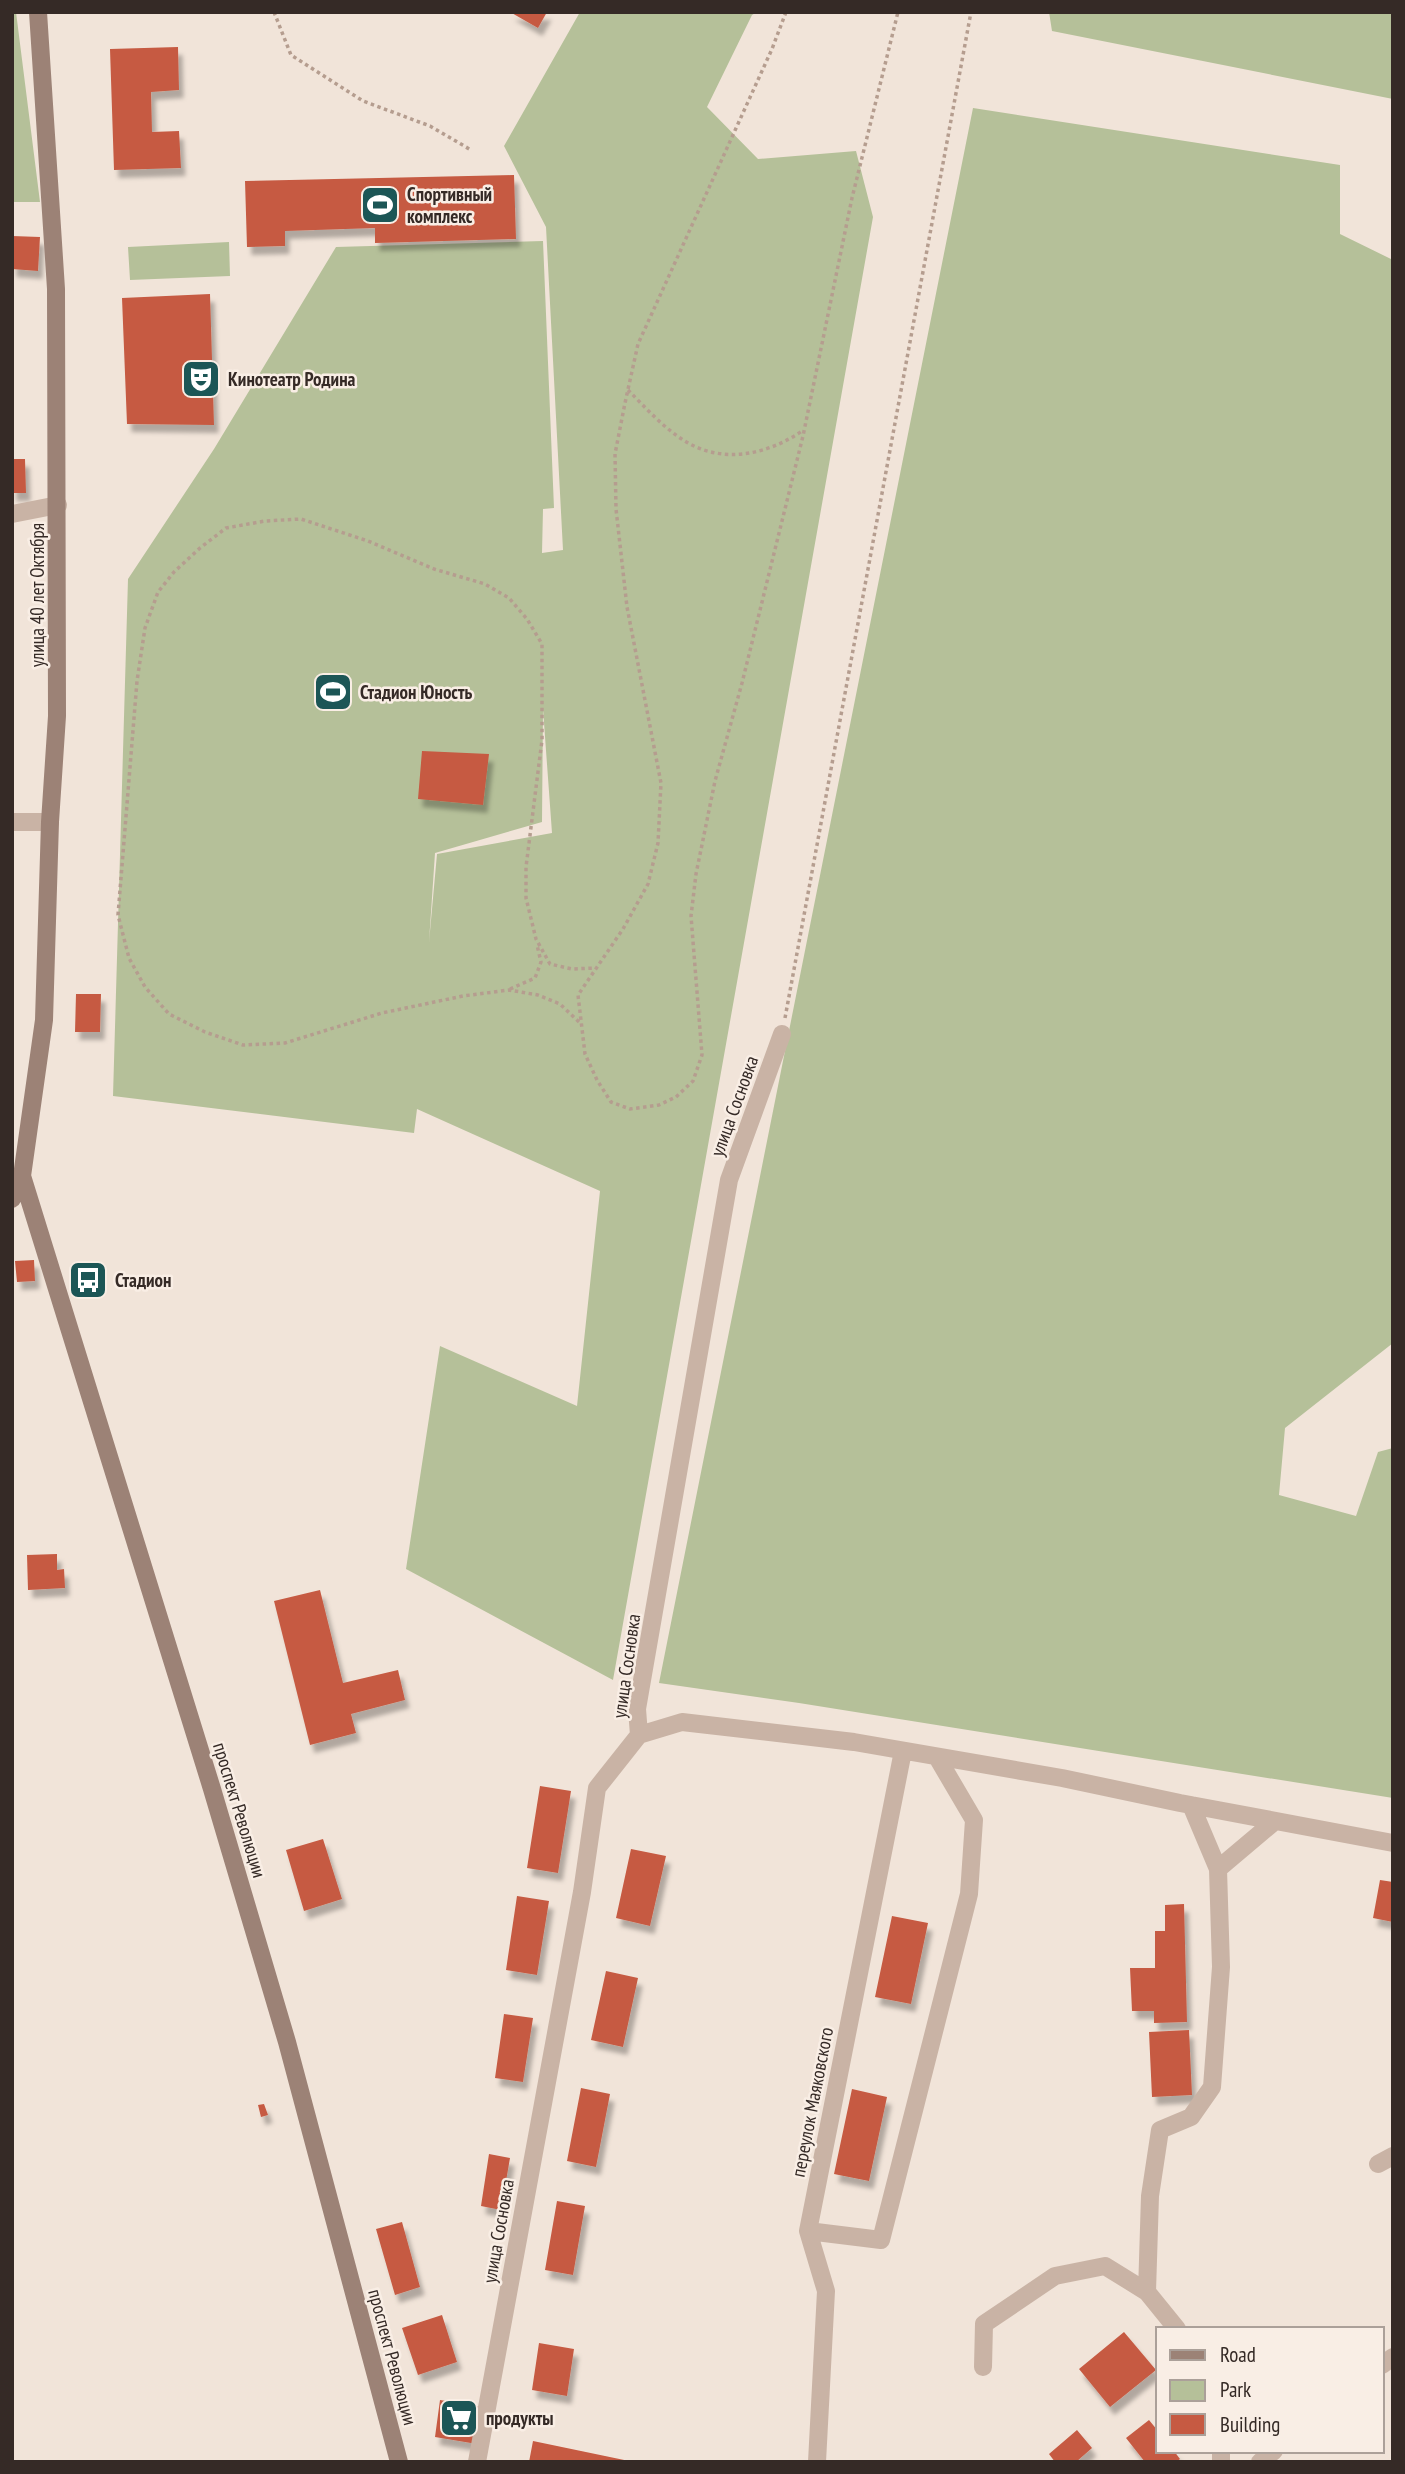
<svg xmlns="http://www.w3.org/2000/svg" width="1405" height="2474" viewBox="0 0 1405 2474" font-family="'PT Sans Narrow',sans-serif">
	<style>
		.green { fill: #b5c099; fill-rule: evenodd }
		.building { fill: #c65a42; filter: url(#shadow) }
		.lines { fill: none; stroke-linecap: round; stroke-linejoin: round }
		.path { stroke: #b59d8f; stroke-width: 3.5; stroke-dasharray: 3.5 3.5; stroke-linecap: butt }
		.street { stroke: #c9b3a5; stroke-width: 18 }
		.secondary { stroke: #9c8276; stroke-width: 18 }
		.labels { text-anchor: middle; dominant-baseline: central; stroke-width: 5; stroke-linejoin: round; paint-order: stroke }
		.poi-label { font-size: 19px; font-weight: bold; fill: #352a26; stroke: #f9eee5; text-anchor: start }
		.street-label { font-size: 19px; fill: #352a26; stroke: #f9eee5 }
	</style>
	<defs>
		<filter id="shadow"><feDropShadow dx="4.5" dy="8" stdDeviation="2" flood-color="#0004"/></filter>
	</defs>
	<rect width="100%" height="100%" fill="#f1e4d9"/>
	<path class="green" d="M12,12h4l24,190h-28z
		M580,12h177l-5,3 -45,92 51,52 98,-8 17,66 -260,1463 -207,-111 34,-223 137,60 23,-215 -183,-82 -3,24 -301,-37 15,-517 86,-130 122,-202 207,-6 11,267 -11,1 -1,44 21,-3 -17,-323 -42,-81zM543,709l9,124 -115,21 -8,88 6,-89 107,-31z
		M1049,12h344v87l-341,-68z
		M973,108l367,57v69l53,26v1083l-108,85 -6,67 77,21 22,-64 15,-4v350l-594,-95 -140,-20z
		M229,242l1,34 -100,4 -2,-33z"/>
	<path class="building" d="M510,12h37l-9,16z
		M178,47l1,43 -28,2 1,40 27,-1 2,37 -67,2 -4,-121z
		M514,175l2,64 -141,4v-15l-90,3v15l-38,1 -2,-66z
		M12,236l28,1 -2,34 -26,-2z
		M210,294l4,131 -87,-1 -5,-126z
		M12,459h13l1,34h-14z
		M422,751l67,3 -6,51 -65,-6z
		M76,994h25l-1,38h-25z
		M34,1260l1,21 -18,1 -2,-21z
		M57,1554v16l7,-1 1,19 -37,2 -1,-35z
		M320,1590l23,93 55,-13 7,30 -54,14 5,19 -46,12 -36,-144z
		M540,1786l31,5 -13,82 -31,-5z
		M323,1839l19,60 -38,12 -18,-61z
		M631,1849l35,7 -16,70 -34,-8z
		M1380,1880l13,2v40l-20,-4z
		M517,1896l32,5 -12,74 -31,-5z
		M1184,1904l3,118 -33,1v-12h-22l-2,-43h25v-37h10v-26z
		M892,1916l36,7 -17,81 -36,-7z
		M606,1971l32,7 -15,69 -32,-7z
		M504,2014l29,4 -10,64 -28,-4z
		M1189,2030l3,65 -40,2 -3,-65z
		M581,2088l29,6 -14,73 -29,-6z
		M852,2089l35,8 -18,84 -35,-7z
		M264,2104l4,11 -7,2 -3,-12z
		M489,2154l21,4 -9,52 -20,-4z
		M557,2201l28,5 -12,69 -28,-5z
		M402,2222l18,65 -25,8 -19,-66z
		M442,2315l15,47 -39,13 -16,-47z
		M1124,2332l32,38 -46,37 -31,-38z
		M539,2343l35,6 -7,47 -35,-6z
		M440,2400l42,7 -5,37 -42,-7z
		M1149,2420l9,11v20h16l6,8 -4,3h-31l-19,-24z
		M1077,2430l15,18 -16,14h-21l-6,-8z
		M533,2441l96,20v1h-100z"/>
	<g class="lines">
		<path class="path" d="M274,12l17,43 72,46 67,25 41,24
			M786,12l-14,37 -134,295 -13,59 -10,51 1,55 11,98 34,176 -3,60 -10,41 -25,45 -45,66 7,59 12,26 14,22 19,7 29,-4 17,-8 17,-16 9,-26 -11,-139 5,-42 19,-93 27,-98 61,-247 49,-238 46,-186
			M628,390c18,18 38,41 62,54 37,20 80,9 112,-13
			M510,989l25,-11 6,-16 -4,-17
			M785,1018l186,-1006
			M579,1022l-19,-18 -22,-9 -29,-5 -46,6 -81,17 -97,30 -42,2 -38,-13 -36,-18 -24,-27 -16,-29 -11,-43 19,-234 8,-53 13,-36 16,-20 26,-24 26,-20 39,-7 36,-2 67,22 66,28 51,15 24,14 18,21 15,25v96l-16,127v31l10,41 14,25 22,5 23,-1"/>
		<path class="street" d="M12,514l46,-9
			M12,822h38
			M639,1735l43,-13 172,20 208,36 118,25 213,40
			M1191,1805l27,64
			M1378,2164l15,-8
			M808,2231l73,9 88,-346 5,-74 -37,-63
			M1147,2292l3,-96 10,-66 31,-13 21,-30 9,-120 -3,-98 57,-48
			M1382,2365l11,-8
			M983,2367l1,-43 71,-48 50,-10 42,26 30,37
			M477,2462l105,-570 15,-104 42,-53 -2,-26 92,-529 53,-146
			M817,2462l9,-171 -18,-60 95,-480
			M1221,2462v-11
			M1260,2462l14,-11"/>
		<path class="secondary" d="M22,1176l190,613 75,253 112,420
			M12,1199l10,-23 22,-156 6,-198 7,-106 -1,-427 -18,-277"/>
	</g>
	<defs>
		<symbol id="stadium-square" viewBox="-11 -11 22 22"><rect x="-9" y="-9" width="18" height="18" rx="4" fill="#1c5656" stroke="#f9eee5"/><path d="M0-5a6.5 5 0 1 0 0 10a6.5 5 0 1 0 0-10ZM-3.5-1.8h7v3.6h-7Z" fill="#fff"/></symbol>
		<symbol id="theatre-square" viewBox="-11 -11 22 22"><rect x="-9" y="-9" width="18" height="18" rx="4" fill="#1c5656" stroke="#f9eee5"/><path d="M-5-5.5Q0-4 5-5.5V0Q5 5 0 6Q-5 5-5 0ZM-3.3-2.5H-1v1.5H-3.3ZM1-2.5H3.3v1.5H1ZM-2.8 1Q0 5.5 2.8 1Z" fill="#fff"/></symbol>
		<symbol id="bus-square" viewBox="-11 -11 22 22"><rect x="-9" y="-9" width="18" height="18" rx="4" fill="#1c5656" stroke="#f9eee5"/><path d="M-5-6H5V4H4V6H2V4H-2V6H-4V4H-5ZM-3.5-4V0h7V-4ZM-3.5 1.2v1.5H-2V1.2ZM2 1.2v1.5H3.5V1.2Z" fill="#fff"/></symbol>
		<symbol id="supermarket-square" viewBox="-11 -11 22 22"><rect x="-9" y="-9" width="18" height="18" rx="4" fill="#1c5656" stroke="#f9eee5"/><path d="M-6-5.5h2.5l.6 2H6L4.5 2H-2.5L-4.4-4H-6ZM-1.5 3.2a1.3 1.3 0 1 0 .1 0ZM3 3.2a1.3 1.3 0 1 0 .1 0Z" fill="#fff"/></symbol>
	</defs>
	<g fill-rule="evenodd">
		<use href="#stadium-square" x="358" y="183" width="44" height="44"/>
		<use href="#theatre-square" x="179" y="357" width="44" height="44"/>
		<use href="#stadium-square" x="311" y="670" width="44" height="44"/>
		<use href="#bus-square" x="66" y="1258" width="44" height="44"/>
		<use href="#supermarket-square" x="437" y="2396" width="44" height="44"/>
	</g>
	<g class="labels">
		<g class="poi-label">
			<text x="407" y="194">Спортивный<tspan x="407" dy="22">комплекс</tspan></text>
			<text x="228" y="379">Кинотеатр Родина</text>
			<text x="360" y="692">Стадион Юность</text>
			<text x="115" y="1280">Стадион</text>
			<text x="486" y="2418">продукты</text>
		</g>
		<g class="street-label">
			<text transform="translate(37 595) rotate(-90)">улица 40 лет Октября</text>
			<text transform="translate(734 1106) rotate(-70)">улица Сосновка</text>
			<text transform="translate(626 1666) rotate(-82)">улица Сосновка</text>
			<text transform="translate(240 1810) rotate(73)">проспект Революции</text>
			<text transform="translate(812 2102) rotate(-79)">переулок Маяковского</text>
			<text transform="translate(498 2231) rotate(-80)">улица Сосновка</text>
			<text transform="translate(393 2357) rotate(75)">проспект Революции</text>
		</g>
	</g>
	<rect width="1405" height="2474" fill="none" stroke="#352a26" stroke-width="28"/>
	<rect x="1156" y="2327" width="228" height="126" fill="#f9eee5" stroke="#aba099" stroke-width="2"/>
	<rect x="1170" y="2350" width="35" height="10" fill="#9c8276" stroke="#aba099" stroke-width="2"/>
	<text x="1220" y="2362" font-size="21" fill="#352a26">Road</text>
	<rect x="1170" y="2380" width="35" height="21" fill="#b5c099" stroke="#aba099" stroke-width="2"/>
	<text x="1220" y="2397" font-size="21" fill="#352a26">Park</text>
	<rect x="1170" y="2414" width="35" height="21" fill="#c65a42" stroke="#aba099" stroke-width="2"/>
	<text x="1220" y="2432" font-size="21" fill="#352a26">Building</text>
</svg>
